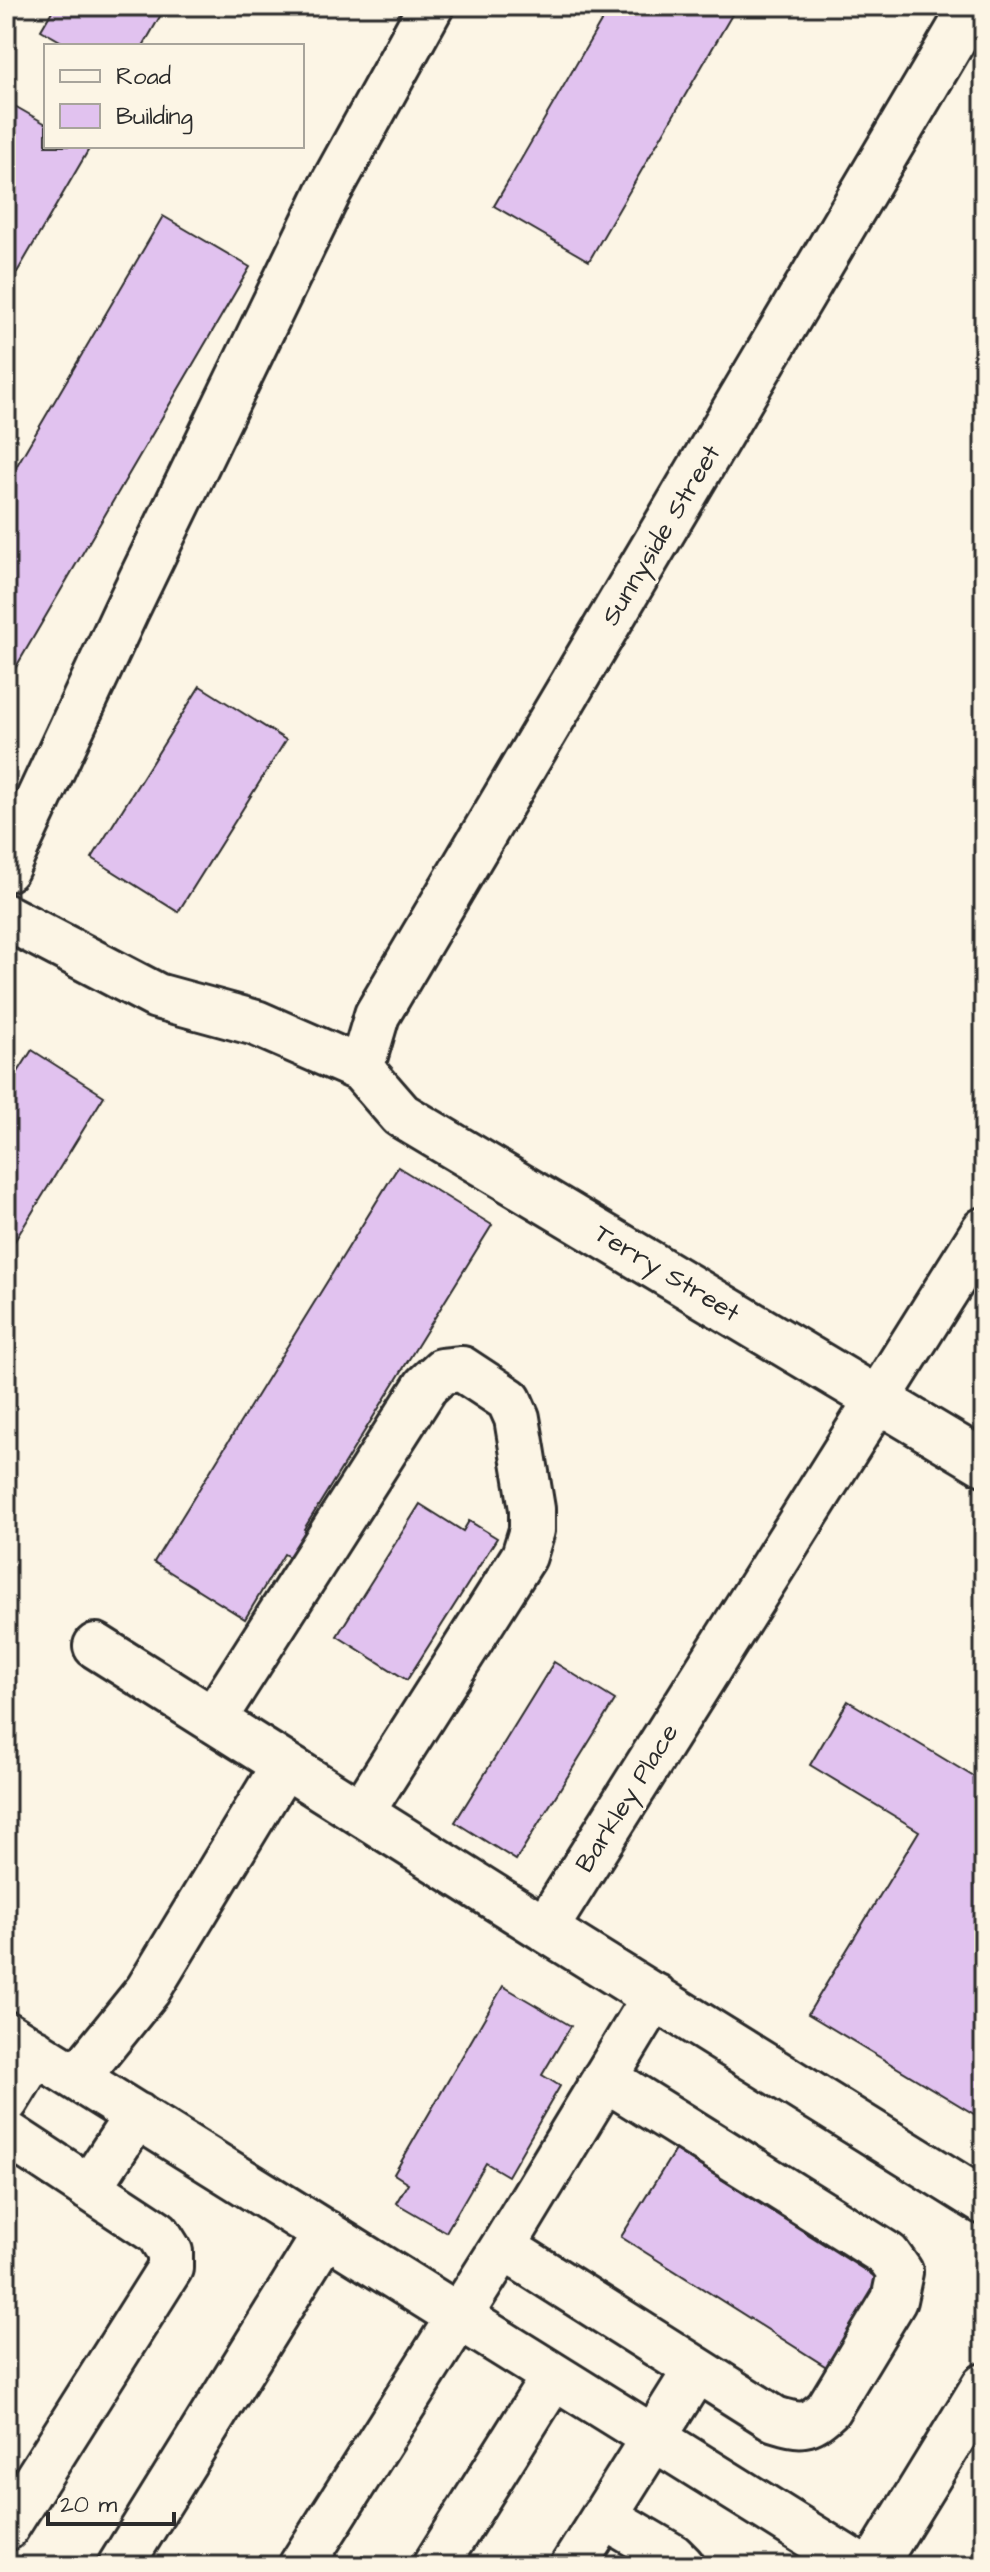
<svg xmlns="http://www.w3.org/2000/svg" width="990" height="2572" viewBox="0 0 990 2572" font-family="'Architects Daughter',sans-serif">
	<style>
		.building { fill: #e1c2ef; stroke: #2b2b2b; stroke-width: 2 }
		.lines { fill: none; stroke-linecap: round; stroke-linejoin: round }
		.minor-casing { stroke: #2b2b2b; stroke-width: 50 }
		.minor { stroke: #fcf5e5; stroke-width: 44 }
		.labels { text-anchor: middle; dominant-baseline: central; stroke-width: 6; stroke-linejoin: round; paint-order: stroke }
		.street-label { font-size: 26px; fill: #2b2b2b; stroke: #fcf5e5 }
	</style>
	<rect width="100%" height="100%" fill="#fcf5e5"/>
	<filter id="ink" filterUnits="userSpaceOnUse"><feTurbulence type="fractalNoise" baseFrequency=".0125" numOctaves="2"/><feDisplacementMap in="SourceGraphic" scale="16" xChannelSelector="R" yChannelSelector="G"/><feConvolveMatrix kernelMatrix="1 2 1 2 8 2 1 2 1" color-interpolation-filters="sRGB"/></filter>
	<g filter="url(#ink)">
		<path class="building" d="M55,6h111l-23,40h-74l-28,-16z
			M610,6h127l-148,255 -95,-55z
			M6,101l40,23v22h38l5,3 -83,142z
			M163,216l87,51 -244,417v-200z
			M200,686l86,54 -108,172 -86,-54z
			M32,1050l72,46 -98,159v-164z
			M398,1167l94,58 -188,304 9,6 -17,26 -12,-7 -39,65 -91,-57z
			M420,1504l43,27 6,-10 28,17 -90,142 -70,-44z
			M554,1662l61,38 -99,160 -61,-38z
			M848,1701l136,82v337l-176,-106 111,-183 -109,-66z
			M503,1986l68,40 -29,49 18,11 -52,90 -22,-13 -40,69 -50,-29 12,-20 -14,-9z
			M675,2150l213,135 -55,86 -212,-134z"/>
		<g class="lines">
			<defs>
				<path id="minor" d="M6,869l120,-258 202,-418 103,-187
					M6,917l151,79 99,27 105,46 40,46 583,348
					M361,1069l16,-54 596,-1009
					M984,1230l-439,699 439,273
					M96,1646l449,283
					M213,1720l213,-334 16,-15 20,-2 47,31 8,18 15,91v21l-8,26 -163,257
					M6,2034l853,532
					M77,2078l71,-88 136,-225
					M6,2101l30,-49
					M6,2133l152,100 12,19v16l-164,260
					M89,2188l48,-73
					M503,2247l272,172c27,8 32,9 53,-10l66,-109 6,-28 -12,-17 -283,-177
					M604,2516l68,40 10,10
					M120,2566l206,-333
					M301,2566l202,-319 152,-251
					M435,2566l119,-190
					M573,2566l123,-196
					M874,2566l110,-180"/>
			</defs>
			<use href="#minor" class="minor-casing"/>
			<use href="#minor" class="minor"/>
		</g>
	</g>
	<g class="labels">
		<g class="street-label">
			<text transform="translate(661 535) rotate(-59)">Sunnyside Street</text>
			<text transform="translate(667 1273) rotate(31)">Terry Street</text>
			<text transform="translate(627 1798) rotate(-58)">Barkley Place</text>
		</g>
	</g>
	<rect width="990" height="2572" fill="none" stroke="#fcf5e5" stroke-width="32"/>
	<rect x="16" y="16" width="958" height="2540" fill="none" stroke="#2b2b2b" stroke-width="3" filter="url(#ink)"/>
	<rect x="44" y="44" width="260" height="104" fill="#fcf5e5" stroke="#a8a49b" stroke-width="2"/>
	<rect x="60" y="70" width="40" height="12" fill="#fcf5e5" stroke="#a8a49b" stroke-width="2"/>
	<text x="116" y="84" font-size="24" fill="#2b2b2b">Road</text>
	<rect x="60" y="104" width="40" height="24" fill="#e1c2ef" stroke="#a8a49b" stroke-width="2"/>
	<text x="116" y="124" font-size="24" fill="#2b2b2b">Building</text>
	<path d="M48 2512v12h126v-12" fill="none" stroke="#2b2b2b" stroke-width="4"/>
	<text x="60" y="2512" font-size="24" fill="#2b2b2b" stroke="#fcf5e5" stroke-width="6" paint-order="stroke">20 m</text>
</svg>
